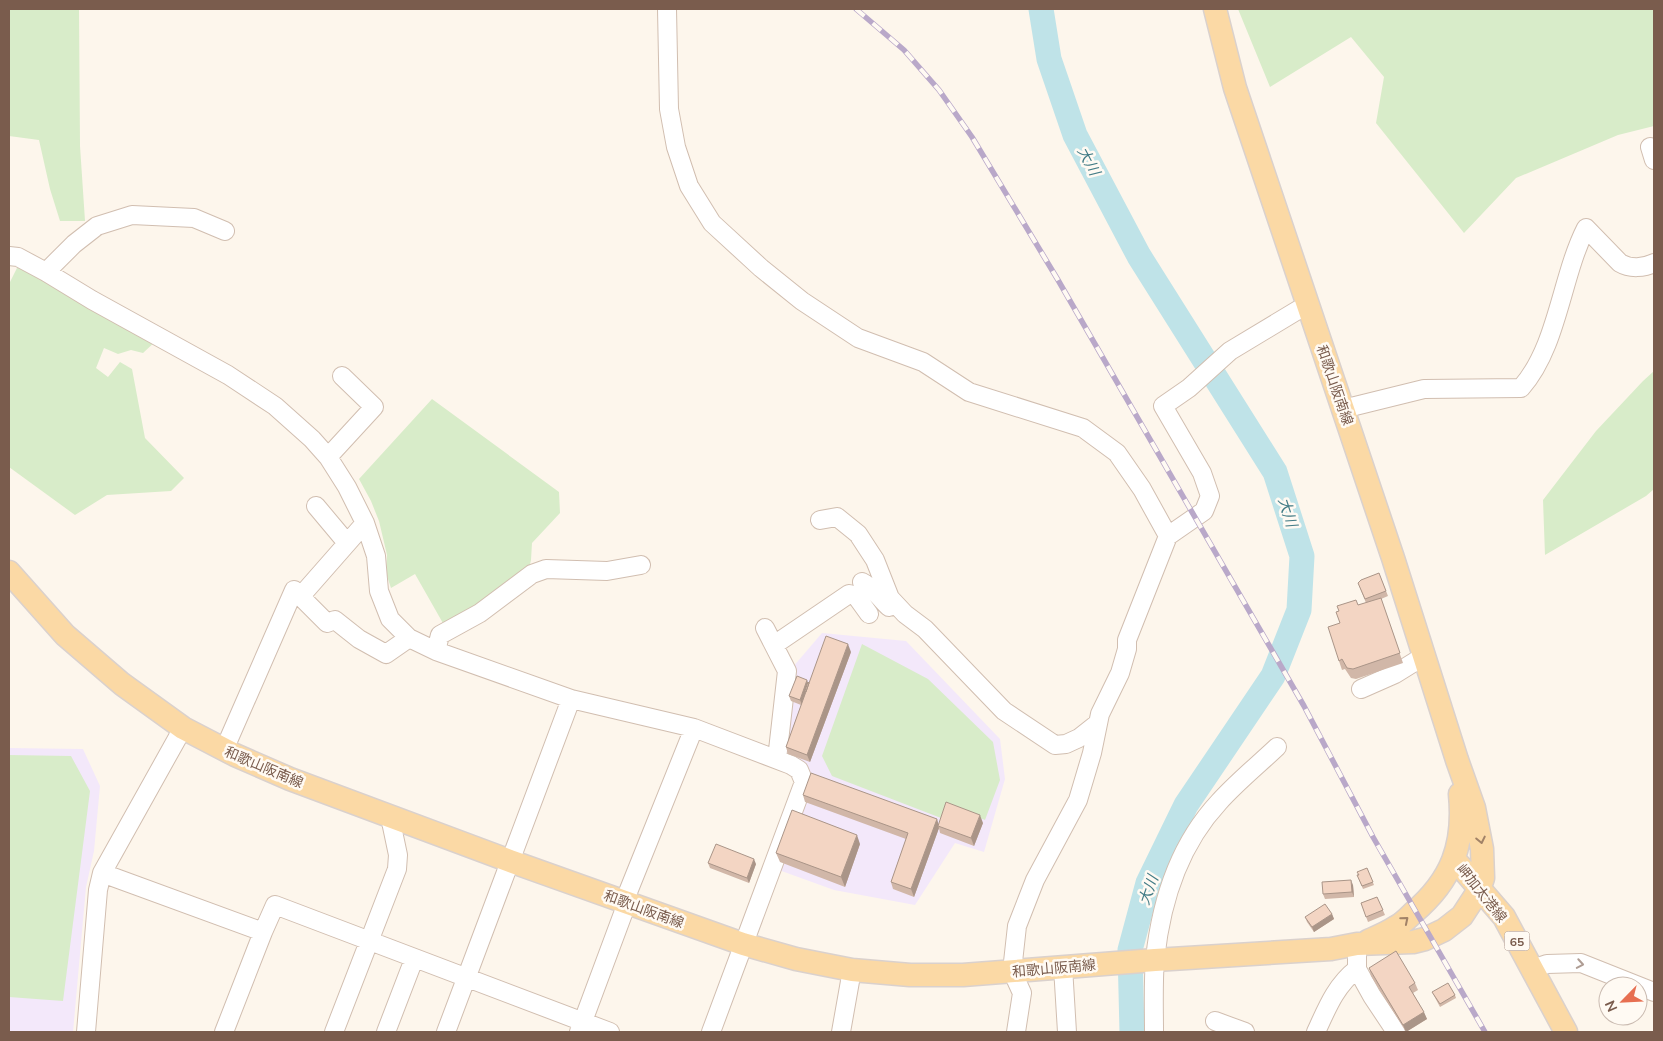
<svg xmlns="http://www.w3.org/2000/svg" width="1663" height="1041" viewBox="0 0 1663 1041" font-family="Mulish,'Noto Sans JP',sans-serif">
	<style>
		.education { fill: #f3e8fa }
		.green { fill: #d8ecc9 }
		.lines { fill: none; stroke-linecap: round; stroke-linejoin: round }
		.river { stroke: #bfe3e8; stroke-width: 25 }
		.minor-casing { stroke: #d1beb0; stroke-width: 20 }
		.major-casing { stroke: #dad1cd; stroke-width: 25 }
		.minor { stroke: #fff; stroke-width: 18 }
		.major { stroke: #fbd9a5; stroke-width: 22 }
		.rail-casing { stroke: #b9a8c9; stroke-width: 5.5 }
		.rail { stroke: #fffaf3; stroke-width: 4; stroke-dasharray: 11; stroke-linecap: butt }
		.wall { fill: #d1b7a8 }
		.shaded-wall { fill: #aa9588 }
		.building { fill: #f3d5c3; stroke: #aa9588 }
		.oneway { stroke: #a18267 }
		.oneway2 { stroke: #af9d94 }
		.labels { text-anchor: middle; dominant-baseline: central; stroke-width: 5; stroke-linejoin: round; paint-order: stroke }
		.shield { fill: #fffaf3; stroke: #a28b7f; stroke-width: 1 }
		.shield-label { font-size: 12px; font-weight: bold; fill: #7a5c4d }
		.street-label { font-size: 14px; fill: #7a5c4d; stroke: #fffaf3 }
		.water-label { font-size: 15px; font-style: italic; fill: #437c86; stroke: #fffaf3 }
	</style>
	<rect width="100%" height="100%" fill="#fdf6ec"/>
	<path class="education" d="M822,633l84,8 94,98 5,40 -21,73 -29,-9 -40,62 -81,-15 -58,-21 34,-89 -30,-26 12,-86z
		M9,748l74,1 17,37 -6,65 -8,36 -13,145h-64z"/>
	<path class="green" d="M9,9h70l1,137 5,75h-25l-10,-32 -11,-49 -30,-4z
		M1238,9h416v117l-36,9 -102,43 -52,55 -88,-110 8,-46 -33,-40 -81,50z
		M19,264l138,76 -14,13 -12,-3 -13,4 -14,-6 -8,20 12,9 12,-15 12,7 13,69 39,40 -13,13 -64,4 -32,20 -66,-48v-183z
		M1654,371v118l-8,7 -101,59 -2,-55 53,-69 47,-50z
		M432,399l127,93 1,21 -28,30 -1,17 -2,9 -42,33 -43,23 -29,-51 -24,14 -5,-15 1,-18 -8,-34 -8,-20 -12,-22z
		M862,644l66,35 65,63 7,38 -15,40 -37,-15 -7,13 -109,-42 -10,-20z
		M9,755l62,1 19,35 -27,210 -54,-4z"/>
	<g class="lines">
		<path class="river" d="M1041,9l8,50 26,76 64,121 136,216 27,84 -3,54 -26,66 -87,129 -38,78 -18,67 2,82"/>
		<defs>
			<path id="minor" d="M667,9l2,100 7,38 13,39 23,37 49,45 41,33 56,37 65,24 46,30 114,36 34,25 25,36 26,47
				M1650,147l4,13
				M9,256l9,1 28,15 46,28 136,75 47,31 37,33 16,18 19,30 18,36 11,33 3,35 11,28 19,19 27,13 135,48 123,29 -70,174
				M46,272l28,-28 23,-18 35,-11 62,3 31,13
				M1343,409l81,-20 97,-1c37,-42 40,-111 65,-160l34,35c10,6 24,5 34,0
				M328,457l46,-50 -32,-31
				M316,506l31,37
				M820,520l17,-3 21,17 17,26 15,38 15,16 20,15 79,82 51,34 11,-1 13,-6 19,-15
				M862,582c11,5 18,17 27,25
				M300,597l65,-74
				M765,628l22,43 -10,88
				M774,645l75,-51 7,2 13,18
				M436,651l4,-16 40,-22 52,-39 14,-5 61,2 34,-6
				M1361,689l34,-15 29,-18
				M694,728l97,37 8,5 5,12 -93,250
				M224,750l70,-160 33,33 8,-3 24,19 27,15 23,-16
				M102,873l161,59
				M1357,944v25l15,27 24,36
				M1063,967l4,65
				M1532,969l15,-5 34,-1 73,29
				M1215,1021l30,11
				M86,1032l12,-142 4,-17 81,-145
				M224,1032l39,-100 12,-27 335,127
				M334,1032l63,-163 1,-14 -8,-38
				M386,1032l28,-73
				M446,1032l125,-333
				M579,1032l48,-129
				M841,1032l11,-62
				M1016,1032l6,-39 -10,-22 5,-45 18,-46 43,-80 14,-47 8,-39 20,-41 7,-24v-9l41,-104 36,-25 6,-15 -8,-23 -39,-67 26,-18 41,-37 68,-41 10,-4
				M1154,1032c0,-24 -1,-49 1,-73 6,-57 24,-114 64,-157 18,-20 39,-37 58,-55
				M1316,1032c11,-24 20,-47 41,-63"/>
			<path id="major" d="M9,572l56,63 57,49 61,44 52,27 55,24 220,82 233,83 53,15 56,11 58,5h53l192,-15 176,-11 26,-5 56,-2 12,-3 19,-9 18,-14 17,-26 4,-12 -1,-29 -8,-41 -17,-48 -64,-202 -158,-470 -20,-79
				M1454,859l50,58 62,115
				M1368,941c9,-4 19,-8 28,-14 6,-3 12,-9 17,-14 39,-33 52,-68 47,-119"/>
		</defs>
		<use href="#minor" class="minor-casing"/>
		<use href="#major" class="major-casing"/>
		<use href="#minor" class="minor"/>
		<use href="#major" class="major"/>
		<defs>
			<path id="rail" d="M856,9l48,41 35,40 33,47 86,143 246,426 69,131 112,195"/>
		</defs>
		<use href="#rail" class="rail-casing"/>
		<use href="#rail" class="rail"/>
	</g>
	<path class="wall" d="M1379,573l9,23 -7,3 22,64 -47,16 -5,-1 -6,-9 -3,1 -3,-9 1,-38 18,-18 8,-2 -8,-20z
		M851,652l-41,110 -22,-8 -2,-7 15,-42 -10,-4 -2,-5 19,-14 1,1z
		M803,795l134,24 1,5 45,-1 -9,23 -34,-13 -1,-5 -25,69 -21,-8 -2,-7 15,-43 -101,-37z
		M860,844l-15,43 -65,-25 -4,-9z
		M708,863l48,1 -7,19 -39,-15z
		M1367,868l7,17 -11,4 -6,-14z
		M1353,885l1,12 -29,2 -2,-5z
		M1377,897l8,18 -17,7 -7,-19z
		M1332,914l2,5 -20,13 -7,-10 -2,-5z
		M1369,968l46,15 3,7 -5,3 14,26 -21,13 -35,-56z
		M1432,992l23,3 1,3 -16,9z"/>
	<path class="shaded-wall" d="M848,644l3,8 -41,110 -3,-7z
		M807,680l2,5 -4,6 1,3 -4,11 -2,-5z
		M980,815l3,8 -9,23 -3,-8z
		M937,819l2,7h-1l1,2 -25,69 -3,-8z
		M857,835l3,9 -15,43 -4,-10z
		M754,859l2,5 -7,19 -2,-5z
		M1351,880l2,5 1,12 -2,-5z
		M1332,914l2,5 -20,13 -2,-5z
		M1424,1012l3,7 -21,13 -3,-7z"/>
	<path class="building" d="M1379,573l7,18 -21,8 -7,-16 3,-3z
		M1381,598l19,55 -47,16 -6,-1 -5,-9 -3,2 -11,-34 12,-4 -4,-11 3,-1 -2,-5 19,-6 2,5z
		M826,636l22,8 -41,111 -21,-8z
		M797,676l10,4 -7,20 -11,-4z
		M808,682l1,1 -3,9 -1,-1z
		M811,773l126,46 -26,70 -20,-7 17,-49 -105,-38z
		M946,802l34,13 -9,23 -33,-12z
		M792,810l65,25 -16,42 -65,-24z
		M716,844l38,15 -7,19 -39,-15z
		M1367,868l6,14 -11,4 -5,-11h2l-2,-3z
		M1351,880l1,12 -29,2 -1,-12z
		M1377,897l6,13 -17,7 -5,-14z
		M1325,904l7,10 -20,13 -7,-10z
		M1396,951l19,32 -6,4 15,25 -21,13 -34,-57z
		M1448,983l7,12 -15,9 -8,-12z"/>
	<defs><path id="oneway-chevron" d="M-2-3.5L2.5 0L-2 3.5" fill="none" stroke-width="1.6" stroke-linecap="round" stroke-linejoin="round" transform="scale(1.25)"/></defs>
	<g class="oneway">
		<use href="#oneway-chevron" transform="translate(1481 840) rotate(78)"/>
		<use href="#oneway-chevron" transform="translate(1405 920) rotate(-40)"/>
	</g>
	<use class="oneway2" href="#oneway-chevron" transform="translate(1580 964) rotate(10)"/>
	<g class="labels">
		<rect class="shield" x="1504.5" y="931.5" width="25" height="19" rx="4"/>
		<g class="shield-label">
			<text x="1517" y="941">65</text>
		</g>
		<g class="street-label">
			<text transform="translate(1335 385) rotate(71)">和歌山阪南線</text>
			<text transform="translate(264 767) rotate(23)">和歌山阪南線</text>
			<text transform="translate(1482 893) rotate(51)">岬加太港線</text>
			<text transform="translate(644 909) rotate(20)">和歌山阪南線</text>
			<text transform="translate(1054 968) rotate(-5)">和歌山阪南線</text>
		</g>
		<g class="water-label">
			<text transform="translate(1089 161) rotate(62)">大川</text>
			<text transform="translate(1288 512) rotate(72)">大川</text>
			<text transform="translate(1148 890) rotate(-71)">大川</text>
		</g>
	</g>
	<rect width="1663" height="1041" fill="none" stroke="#7a5c4d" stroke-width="20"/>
	<g transform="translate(1623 1001) rotate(246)"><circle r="24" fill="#fffaf3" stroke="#cabbb1"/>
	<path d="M0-4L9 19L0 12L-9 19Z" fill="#e76f51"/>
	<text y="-8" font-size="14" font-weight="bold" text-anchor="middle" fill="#7a5c4d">N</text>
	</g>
</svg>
